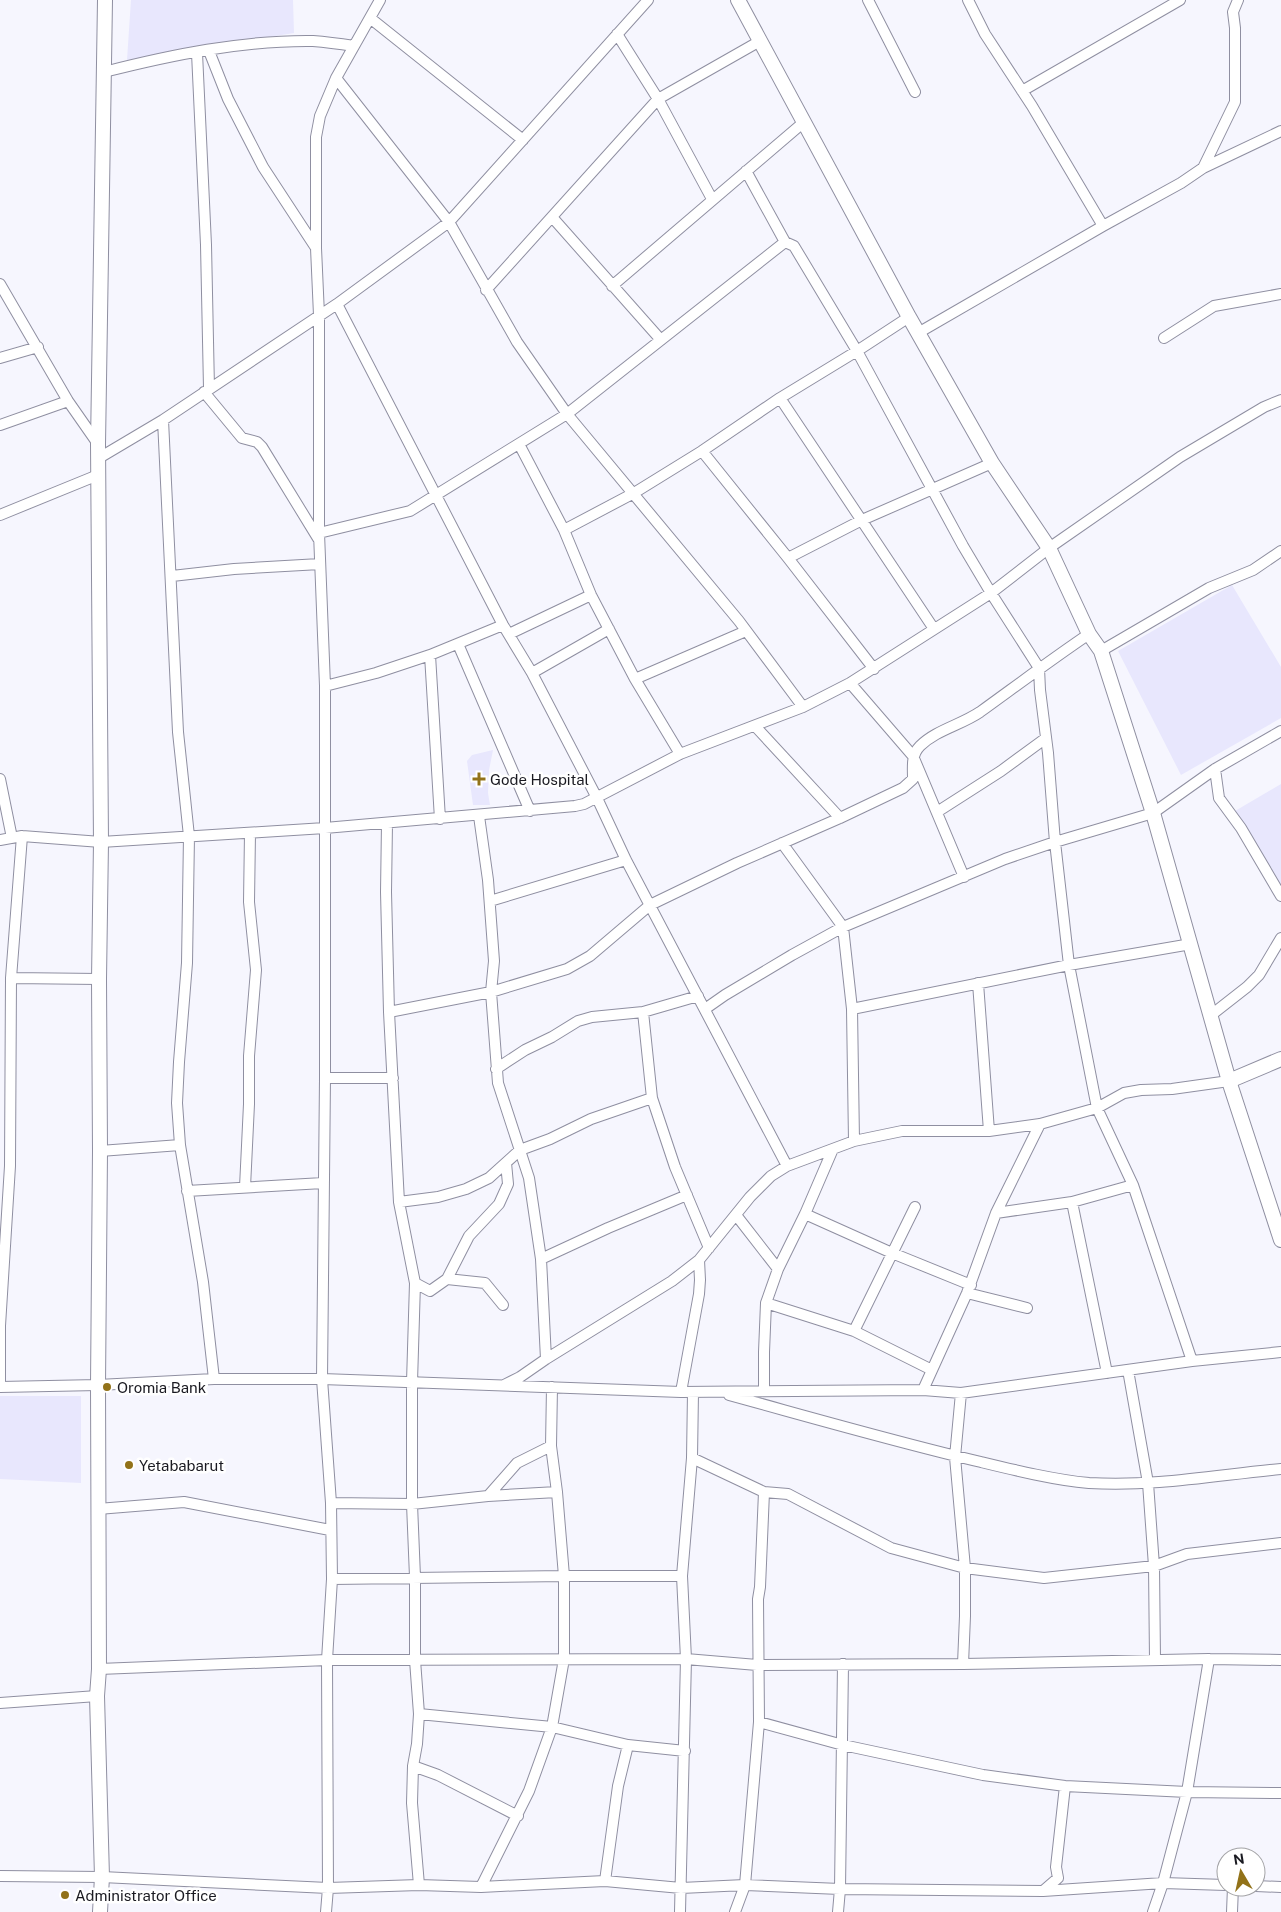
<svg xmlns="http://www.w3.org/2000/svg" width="1281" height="1912" viewBox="0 0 1281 1912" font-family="'Public Sans',sans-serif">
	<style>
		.built { fill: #e8e7fd }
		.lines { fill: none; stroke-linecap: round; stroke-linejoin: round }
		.street-casing { stroke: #8f8fa1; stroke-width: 12 }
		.secondary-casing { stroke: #8f8fa1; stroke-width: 16 }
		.street { stroke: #fff; stroke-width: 10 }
		.secondary { stroke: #fff; stroke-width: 14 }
		.poi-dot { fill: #927219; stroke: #fff; stroke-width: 2 }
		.labels { text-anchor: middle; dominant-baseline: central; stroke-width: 5; stroke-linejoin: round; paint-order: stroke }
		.poi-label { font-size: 15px; fill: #1a1a21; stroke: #fff; text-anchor: start }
	</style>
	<rect width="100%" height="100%" fill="#f6f6fe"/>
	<path class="built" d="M131,0h162l1,33 -167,27z
		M1232,585l49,82v51l-100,57 -63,-124z
		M493,750l-4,20 -1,23 2,12h-17l-6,-44 5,-6z
		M1281,784v103l-46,-76z
		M0,1396h81v87l-81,-4z"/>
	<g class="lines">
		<defs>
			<path id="street" d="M868,0l47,92
				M968,0l17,34 47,72 71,120
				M370,18l153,122
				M617,34l41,65 54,100
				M209,51l19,48 35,68 53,81
				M197,53l9,192 3,143
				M104,72c67,-17 139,-32 209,-31 13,1 28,3 41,5
				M336,78l113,144 68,120 50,72 172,207 64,86
				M1022,91l158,-91
				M1203,168l32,-66v-74l-2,-16 5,-12
				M746,171l39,71 9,4 63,105 106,195 28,47 48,75 1,22 8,63 7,89 14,123 28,143 36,77 59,176
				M552,217l109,123
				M0,284l68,117 30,43
				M612,286l192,-164
				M486,290l172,-191 102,-58
				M337,304l166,321 29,48 65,125 29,62 161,306
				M918,333l185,-107 78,-43 22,-15 78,-37
				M1164,338l50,-32 67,-12
				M0,358l38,-11
				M204,392l38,46 15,4 5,5 57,93
				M780,398l154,231
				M163,420l15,312 11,104 -2,127 -8,99 -2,41 3,42 23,137 11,97
				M0,425l68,-24
				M519,444l45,86 27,65 44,84 45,75
				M702,451l86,107 86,111
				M99,458l64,-38 174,-116 112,-82 199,-222
				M0,515l98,-40
				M564,530l70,-37 68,-42 78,-53 77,-47 52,-34
				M319,533l91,-22 157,-97 218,-172
				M788,558l74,-38 130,-57
				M172,576l62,-7 86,-5
				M509,634l82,-39
				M458,644l72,167
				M1101,651l108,-63 44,-18 28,-19
				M430,655l10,164
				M532,673l77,-44
				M635,679l111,-48
				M850,683l63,73 51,121
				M325,686l51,-13 54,-18 73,-30
				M755,726l85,92
				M1215,769l4,29 22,30 40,68
				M0,779l12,59
				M937,812l64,-41 45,-33
				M479,816l9,64 6,81 -3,31 7,91 31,95 12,81 5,100
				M387,823l-1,69 3,120 10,190 16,81 -3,99v122l3,73v83l4,54 -2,30 -4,22 -1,37 7,82
				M0,840l22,-4 79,6 224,-14 250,-22 9,-2 96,-50 123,-47 47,-24 141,-90 58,-45 131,-91 84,-50 17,-7
				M782,843l61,84 9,82 2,132
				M490,901l136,-41
				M11,978l88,1
				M978,983l11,148
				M705,1009l20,-14 67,-40 51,-28 162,-68 50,-17 98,-29 62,-44 66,-38
				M852,1009l217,-44 122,-21
				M389,1012l102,-20 76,-23 23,-13 60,-51 87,-42 103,-45 63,-30 10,-9c0,-12 -2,-24 7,-33 16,-16 41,-21 60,-34 36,-26 72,-53 109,-78
				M643,1012l9,86 23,69 34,81
				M1210,1016l37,-29 12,-12 22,-37
				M496,1069l29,-19 27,-13 26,-16 14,-4 51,-5 55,-16
				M325,1078h68
				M100,1151l80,-6
				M245,1187l4,-83v-48l7,-86 -7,-68 1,-69
				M187,1191l136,-8
				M399,1202l39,-5 28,-8 23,-11 31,-28 30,-11 41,-20 61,-21
				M1072,1202l35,171
				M996,1213l76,-11 61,-17
				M805,1214l87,39 79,32
				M736,1215l42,54
				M541,1259l67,-31 79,-33
				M447,1279l22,-43 30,-32 9,-20 -2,-21
				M415,1283l15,8 17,-12 38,4 18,22
				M967,1293l60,15
				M766,1303l88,28 61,-124
				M854,1331l78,39
				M1128,1370l20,113 6,83 1,94
				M504,1385l16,-8 26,-18 126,-78 27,-21 51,-63 21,-21 16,-10 67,-25 48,-10h87l51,-7 57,-16 27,-15 17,-3 31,-1 57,-8
				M0,1387l98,-2 116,-6h108l359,13 242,-2 38,3 231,-32 89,-9
				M0,1387v-61l10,-160 1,-188 11,-142
				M923,1390l44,-97 29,-80 44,-89
				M764,1391v-39l2,-49 12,-34 27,-55 28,-65
				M681,1392l18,-98 1,-14 -1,-20
				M961,1393l-6,64 10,111v48l-2,48
				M729,1395c84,23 167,47 252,67 33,8 74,18 108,21 65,4 128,-8 192,-14
				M692,1458l72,34 -4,95 -2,12 1,123 -14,163 -10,27
				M764,1492l24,2 103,54 74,20 79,10 110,-12 33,-12 94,-11
				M488,1496l29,-33 34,-17
				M331,1503l81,1 76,-8 69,-4
				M98,1509l86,-7 146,28
				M332,1579l232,-3h118
				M99,1669l228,-9 359,-1 71,6 206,-1 246,-5 72,1
				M0,1703l97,-7
				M419,1714l133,13 76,18 57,6
				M759,1722l84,23 140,30 82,11 122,6 94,1
				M413,1766l25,9 80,41
				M0,1876l102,1 226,11 91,-3 62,2 124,-6 76,7 64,-3 95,4 203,2 120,-8 63,2
				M605,1881l13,-95 10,-41
				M1256,1886l25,1
				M481,1887l48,-96 23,-64 12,-68v-83l-7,-84 -6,-46 1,-59
				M1043,1891l15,-13 -2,-11 9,-81
				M326,1912l2,-24 -1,-228 5,-81 -1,-76 -9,-124 3,-301v-392l-6,-153v-218l-3,-67v-111l4,-21 16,-38 44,-78
				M680,1912l6,-253 -4,-83 10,-118 1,-66
				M838,1912l2,-23 3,-225
				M1153,1912l10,-29 24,-91 22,-133
				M1232,1912l1,-25"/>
			<path id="secondary" d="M738,0l171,317 83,146 57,85 40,86 12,17 52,162 76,268 52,159
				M1229,1081l52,-22
				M100,1912l2,-35 -5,-181 2,-27 -1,-284 2,-234 -1,-172 2,-137 -3,-398 7,-444"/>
		</defs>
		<use href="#street" class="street-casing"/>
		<use href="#secondary" class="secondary-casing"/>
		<use href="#street" class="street"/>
		<use href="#secondary" class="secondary"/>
	</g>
	<g class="poi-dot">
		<path d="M476.5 771.5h5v5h5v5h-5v5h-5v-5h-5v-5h5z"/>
		<circle cx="107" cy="1387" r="5"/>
		<circle cx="129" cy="1465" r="5"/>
		<circle cx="65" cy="1895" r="5"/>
	</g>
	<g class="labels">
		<g class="poi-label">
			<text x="490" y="779">Gode Hospital</text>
			<text x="117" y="1387">Oromia Bank</text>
			<text x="139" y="1465">Yetababarut</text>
			<text x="75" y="1895">Administrator Office</text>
		</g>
	</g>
	<g transform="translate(1241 1872) rotate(351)"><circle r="24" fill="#ffffff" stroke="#a3a3a6"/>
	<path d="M0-4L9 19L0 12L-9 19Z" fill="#927219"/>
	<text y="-8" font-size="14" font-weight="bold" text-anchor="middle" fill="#1a1a21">N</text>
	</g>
</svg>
